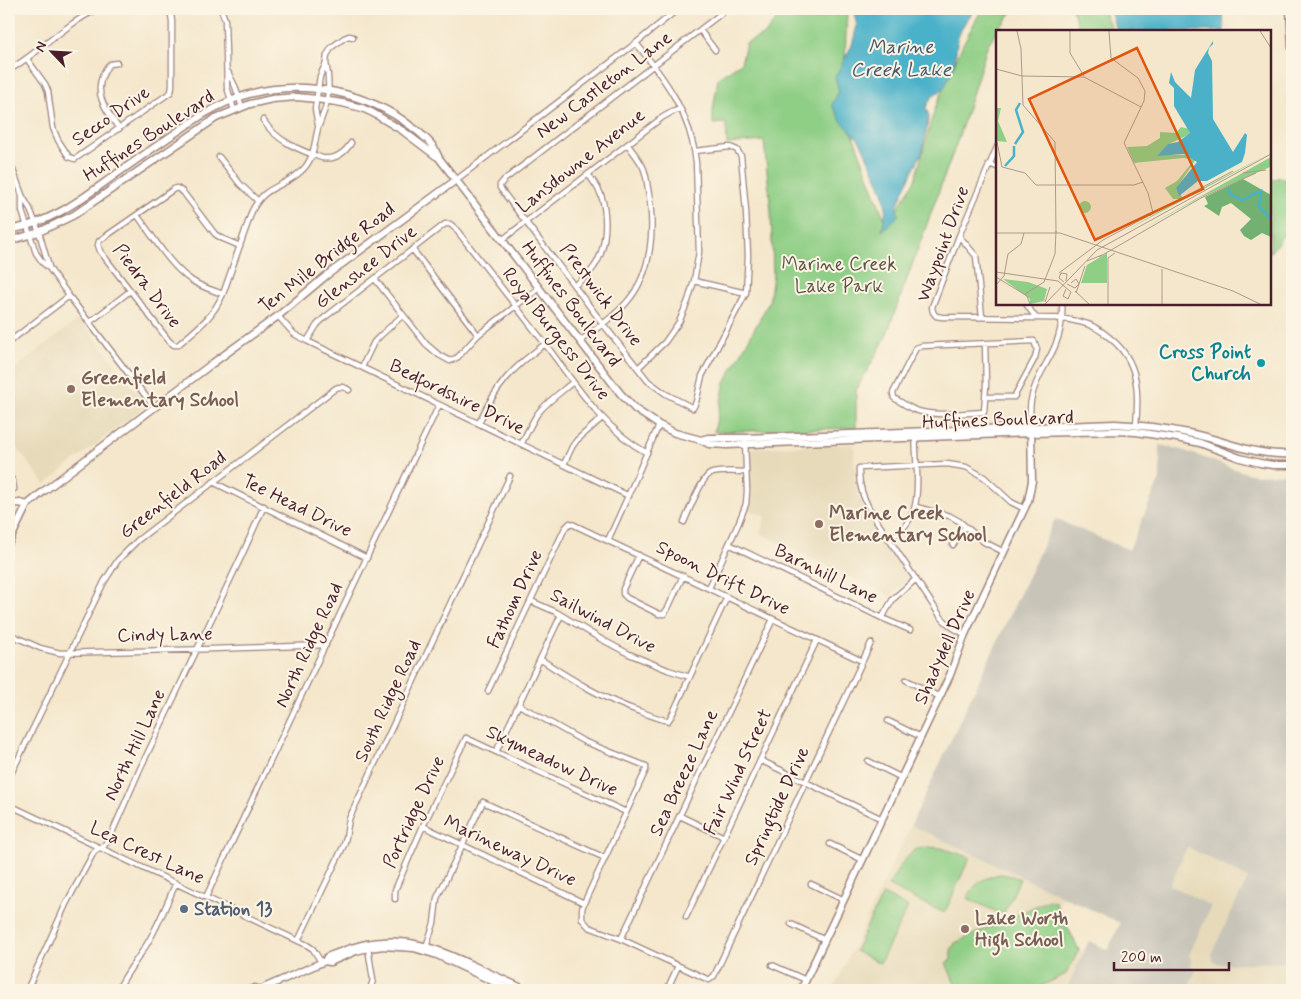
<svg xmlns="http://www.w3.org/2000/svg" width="1301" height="999" viewBox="0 0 1301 999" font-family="Mynerve,sans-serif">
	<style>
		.built { fill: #e7daba }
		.industrial { fill: #c8c4b8 }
		.green { fill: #8ece85; stroke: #6c7658 }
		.water { fill: #4ab1c9; stroke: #4a687a }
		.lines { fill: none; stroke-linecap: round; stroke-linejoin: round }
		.street-casing { stroke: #9f837c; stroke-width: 7 }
		.secondary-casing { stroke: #9f837c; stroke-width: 9 }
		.street { stroke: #fff; stroke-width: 4.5 }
		.secondary { stroke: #fff; stroke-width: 6 }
		.culture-dot { fill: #0f9aa8; stroke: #fcf5e5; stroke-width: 2 }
		.education-dot { fill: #8d6e63; stroke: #fcf5e5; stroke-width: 2 }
		.service-dot { fill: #5c6f8a; stroke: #fcf5e5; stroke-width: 2 }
		.labels { text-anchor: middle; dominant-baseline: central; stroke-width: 4; stroke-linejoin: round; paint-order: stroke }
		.street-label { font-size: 19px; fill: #4a1f2b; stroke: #fcf5e5 }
		.park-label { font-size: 19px; fill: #5e5446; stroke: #fcf5e5 }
		.culture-label { font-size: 19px; font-weight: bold; fill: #0d838f; stroke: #fcf5e5; text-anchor: end }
		.education-label { font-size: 19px; font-weight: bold; fill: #785e54; stroke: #fcf5e5; text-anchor: start }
		.service-label { font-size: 19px; font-weight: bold; fill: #4e5e75; stroke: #fcf5e5; text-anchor: start }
		.water-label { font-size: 20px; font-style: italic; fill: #4a596a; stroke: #fcf5e5 }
		.inset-river { fill: none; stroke: #4ab1c9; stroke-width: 2.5 }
		.inset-road { fill: none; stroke: #b0978c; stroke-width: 1 }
		.view { fill: #e0560e; fill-opacity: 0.15; stroke: #e0560e; stroke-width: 2.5 }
		.inset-edge { fill: none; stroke: #4a1f2b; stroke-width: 2.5 }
	</style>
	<rect width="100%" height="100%" fill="#fcf5e5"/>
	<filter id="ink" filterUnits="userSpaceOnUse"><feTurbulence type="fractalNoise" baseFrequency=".02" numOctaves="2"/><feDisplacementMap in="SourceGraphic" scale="10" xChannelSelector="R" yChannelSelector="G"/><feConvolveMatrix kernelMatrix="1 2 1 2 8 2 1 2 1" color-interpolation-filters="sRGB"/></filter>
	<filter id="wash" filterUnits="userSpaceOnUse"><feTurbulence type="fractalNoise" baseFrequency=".0096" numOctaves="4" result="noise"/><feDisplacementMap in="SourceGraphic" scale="20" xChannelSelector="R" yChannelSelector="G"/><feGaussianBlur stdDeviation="1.12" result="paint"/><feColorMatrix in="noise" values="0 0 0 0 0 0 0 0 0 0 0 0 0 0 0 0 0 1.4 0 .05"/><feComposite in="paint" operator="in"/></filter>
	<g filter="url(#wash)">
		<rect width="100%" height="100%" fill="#f4e7cc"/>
		<path class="built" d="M80,318l66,87 -101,79 -36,-46v-65z
			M854,444l1,36 3,15 7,13 46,70 -21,18 -130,-63 6,-17 -19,-7 3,-13 -1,-48z
			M911,825l152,71 -5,11 21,43 5,2 -18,38h-233z
			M1187,847l61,31 -37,76 1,3 73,5 7,-2v30h-105l9,-19 -1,-3 -4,-2v-8l-2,-1 22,-51 -41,-21z"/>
		<path class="industrial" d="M1160,445l25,6 61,22 10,2 36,-1v486l-7,2 -66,2 -4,-2 -2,-2 -2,-6 37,-76 -61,-31 -17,38 41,21 -22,50 2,2v8l4,2 1,3 -9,19h-121l23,-49 19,9 12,-27 -209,-98 144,-306 74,31 31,-71z"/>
		<path class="green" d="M781,9h66l-2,50 -6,38 48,129 28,-46 20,-72 28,-64 19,-35h32l-26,35 -30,95 -73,200 -29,51v38l-142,4 11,-49 44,-81 4,-27 -2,-64 -7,-70 -37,3 -1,-21 -13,1v-14l5,-32 23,-15 5,-20 19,-9 17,-22z
			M1072,9h30l11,22h-33z
			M1280,177l12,7v16l-8,34 -14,19v-72z
			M927,847l14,1 29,9 -25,55h-3l-54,-26 14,-23 12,-13z
			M1001,874l11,2 8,3 -16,34 -3,1 -34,-16c8,-15 17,-21 34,-24z
			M883,894l25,13 -28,56 -25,-12z
			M1049,900l6,2 24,48 -13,24 -33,16h-75l-12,-27 5,-3v-10l4,-7z"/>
		<path class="water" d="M853,9h122l-11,15 -6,12 -4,31 -10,21 -13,10 -5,9 3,10 -7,36 -9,17 -16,36 1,10 -16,15 4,-23 -3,-17 -23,-50 -19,-20 -9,-16 7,-14 -4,-14 17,-32 5,-19z
			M1108,9h115l1,22h-108l-5,-18z"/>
	</g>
	<g filter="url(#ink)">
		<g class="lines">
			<defs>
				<path id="street" d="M221,9l4,11 2,67 7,23
					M700,30l15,20
					M636,43c29,36 55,71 60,119l3,90 -5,29 -6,20 -9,21 -14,20 -27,26
					M27,59l18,25 3,7 5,37 5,12 11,17 6,2 96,-67 1,-6v-65l-2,-12
					M117,63l-7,1c-4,3 -6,8 -8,13 -8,20 7,36 17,52
					M9,70c31,-18 56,-46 89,-61
					M228,72l7,14 7,21
					M263,120c13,21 36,30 59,38 13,2 22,-4 29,-15
					M318,125l-3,-16 5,-33 6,-13 1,-8 5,-8 12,-9 5,-2 4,1
					M997,147l-38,89 -27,71 1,5 3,4 6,1c27,0 54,0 81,1 19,0 38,-1 57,4 11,2 22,9 30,16 29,23 29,53 26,87
					M695,151l35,-4 7,3 4,6 5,55 2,45 -2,37 -44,83 -6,26 -3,6 -27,-14 -18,-13 -45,-57 -103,-136v-3l4,-5 223,-171
					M219,157l21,27 18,17
					M9,159l13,36 8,14 9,23 10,35
					M989,164l8,3
					M456,180l180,-137 42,-34
					M22,195v16l14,42 7,10 6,5 20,28 85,111
					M137,215c16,21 32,50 54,65 10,7 21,10 32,14
					M959,236l17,20 6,61
					M502,240l161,-123 9,-5 8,-3
					M240,246l-19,-8 -6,-4 -32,-42 -6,-4 -3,1 -75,52 -1,4 2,6 69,90 5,4h4c20,-18 33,-25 45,-51l29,-83c13,-26 28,-22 47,-38 15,-11 15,-29 19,-45 1,-4 3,-7 4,-11 7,-16 8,-37 4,-54
					M413,250l65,85
					M375,279l51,65 13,11 11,6 8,-4 20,-22 61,-47
					M694,281l52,12
					M574,286c7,-6 15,-11 20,-19 13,-18 14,-52 7,-72 -3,-8 -8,-14 -13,-21
					M1026,304l10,14
					M278,316l16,18 13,7 322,155
					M90,322l40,-31
					M307,341l10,-16 7,-7 121,-94h5l5,4c30,39 61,78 91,117 29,39 57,84 101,108
					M580,341c16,-12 34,-24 47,-39 26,-30 28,-75 21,-113 -1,-7 -2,-16 -5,-22 -4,-8 -10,-15 -15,-22
					M9,342l60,-46
					M985,343l1,42 -2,27c-19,1 -51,5 -69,-2 -7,-3 -14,-8 -21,-12l-1,-5 23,-45 6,-2 112,-5 3,8 -2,9 -21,39h-29
					M362,367l12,-25 6,-6 23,-21
					M479,423c16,-36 34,-56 66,-79
					M1031,427c-1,-11 -2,-21 1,-31 4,-19 16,-33 23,-50 6,-14 8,-27 7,-42
					M521,444c6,-10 10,-21 17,-31 10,-12 23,-21 35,-31
					M564,464l8,-17 5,-7 25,-22
					M9,476l4,5 1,8
					M213,482l154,76
					M916,507l34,9 9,5 25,21 20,10
					M684,522c4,-9 18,-45 26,-48 9,-4 26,-2 36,-2
					M890,539c27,-18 28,-38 27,-68 -1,-12 -1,-24 -2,-35
					M608,540c18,-38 34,-77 51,-115
					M729,544l153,74 28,12
					M953,545l12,-18
					M639,555l-16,34v5l4,4 32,16h5l4,-6 15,-32
					M709,588l30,-66 7,-18 1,-13 -2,-50
					M531,601l25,11 43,26 30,16 39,16 22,7
					M882,618l11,-19 23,-20
					M9,634l31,14 20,5 153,-4 113,-4
					M965,634c-10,-4 -17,-9 -24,-17l-69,-103c-8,-15 -14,-28 -13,-46l88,-4 19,3 18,10 27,25 14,7
					M540,659c32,21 65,41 101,53 9,3 18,7 27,9l4,-6 55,-118
					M906,680l34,17
					M488,691l77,-163 5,-5 292,138
					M519,705l64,36 63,25v4l-1,2 -61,131 -2,6v10l7,8 32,12 88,41 5,-4 157,-333
					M888,721l33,16
					M496,752l65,-137
					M760,760l122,59
					M868,761l34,17
					M9,778l95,-196 14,-22 20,-20 198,-152c5,-2 9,-1 13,2
					M9,805l298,140 6,4 8,13
					M680,816l44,21
					M423,826l161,77
					M830,844l33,16
					M811,884l33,16
					M206,897l233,-492
					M395,899v-9l28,-64 43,-88 160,74
					M686,917l131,-277
					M791,924l34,16
					M621,939l152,-320
					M298,941l46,-96 2,-8 3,-18 161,-343
					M426,947l8,-24 3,-25 46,-96 122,56
					M368,948l5,32 -3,10
					M772,965l34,15
					M27,990l39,-86 28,-52 2,-2 8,-4 7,-11 29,-66 102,-214 22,-49
					M118,990c7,-16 20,-31 29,-46 12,-20 20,-41 29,-61
					M667,990l11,-24"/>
				<path id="secondary" d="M1290,9l2,39
					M9,230c46,-8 76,-34 113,-60 27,-19 54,-38 82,-56 14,-8 29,-15 45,-20 55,-15 119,-2 163,33 7,5 14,11 20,18 3,4 5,9 7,13l181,235 15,16 24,16 16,8 26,7 8,4 18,1 304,-12 87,-2 18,1 41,6 23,5 40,15 20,5 13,2h19
					M9,241l30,-9 35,-17 142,-97 34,-14 22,-5 25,-2 20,2 25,4 20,5 11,5 30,18 33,25
					M701,440l7,-2h37l370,-14c24,1 49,4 73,9 37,7 64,23 104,21
					M9,504l11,-1 7,2
					M9,542l18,-37 17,-14 169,-128 65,-47 49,-41 129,-95
					M325,961l2,-4c18,-7 35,-14 55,-15 33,-3 62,10 92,24 17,8 35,16 52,24
					M250,990l5,-2 4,2 66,-29 5,1 26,-11 12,-3 16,-2 30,2 23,7 74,35
					M801,990l149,-315 15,-41 63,-133 4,-20 -1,-54"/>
			</defs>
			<use href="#street" class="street-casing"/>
			<use href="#secondary" class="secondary-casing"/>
			<use href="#street" class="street"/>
			<use href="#secondary" class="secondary"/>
		</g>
	</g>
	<circle class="culture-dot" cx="1261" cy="363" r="5"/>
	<g class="education-dot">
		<circle cx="71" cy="389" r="5"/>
		<circle cx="819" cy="524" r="5"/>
		<circle cx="965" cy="929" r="5"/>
	</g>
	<circle class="service-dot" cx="184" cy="909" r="5"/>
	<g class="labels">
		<g class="street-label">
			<text transform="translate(604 85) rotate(-37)">New Castleton Lane</text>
			<text transform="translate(111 116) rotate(-35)">Secco Drive</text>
			<text transform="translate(149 136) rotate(-33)">Huffines Boulevard</text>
			<text transform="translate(581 161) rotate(-38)">Lansdowne Avenue</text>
			<text transform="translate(943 244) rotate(-70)">Waypoint Drive</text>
			<text transform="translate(327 258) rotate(-38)">Ten Mile Bridge Road</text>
			<text transform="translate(366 267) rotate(-38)">Glenshee Drive</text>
			<text transform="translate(147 286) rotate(53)">Piedra Drive</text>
			<text transform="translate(601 295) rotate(53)">Prestwick Drive</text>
			<text transform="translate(571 304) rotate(53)">Huffines Boulevard</text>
			<text transform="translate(556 334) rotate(52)">Royal Burgess Drive</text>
			<text transform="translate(457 397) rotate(26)">Bedfordshire Drive</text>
			<text transform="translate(998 420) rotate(-2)">Huffines Boulevard</text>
			<text transform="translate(173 495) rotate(-38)">Greenfield Road</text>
			<text transform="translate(297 506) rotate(26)">Tee Head Drive</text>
			<text transform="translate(826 574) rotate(26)">Barnhill Lane</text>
			<text transform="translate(723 578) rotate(26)">Spoon Drift Drive</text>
			<text transform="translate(515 599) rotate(-65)">Fathom Drive</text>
			<text transform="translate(603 621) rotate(28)">Sailwind Drive</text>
			<text transform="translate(165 635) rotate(-1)">Cindy Lane</text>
			<text transform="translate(309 645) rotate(-65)">North Ridge Road</text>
			<text transform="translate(945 647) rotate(-66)">Shadydell Drive</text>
			<text transform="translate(388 701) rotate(-65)">South Ridge Road</text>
			<text transform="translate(135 745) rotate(-65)">North Hill Lane</text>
			<text transform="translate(552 761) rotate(25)">Skymeadow Drive</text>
			<text transform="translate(738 772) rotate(-65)">Fair Wind Street</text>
			<text transform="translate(684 773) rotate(-65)">Sea Breeze Lane</text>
			<text transform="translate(777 806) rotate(-65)">Springtide Drive</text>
			<text transform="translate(414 812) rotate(-65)">Portridge Drive</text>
			<text transform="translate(510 851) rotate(25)">Marineway Drive</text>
			<text transform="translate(147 853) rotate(25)">Lea Crest Lane</text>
		</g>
		<g class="park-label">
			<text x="839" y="264">Marine Creek<tspan x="839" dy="22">Lake Park</tspan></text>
		</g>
		<g class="culture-label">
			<text x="1251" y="352">Cross Point<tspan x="1251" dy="22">Church</tspan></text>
		</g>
		<g class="education-label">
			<text x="81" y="378">Greenfield<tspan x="81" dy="22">Elementary School</tspan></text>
			<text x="829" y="513">Marine Creek<tspan x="829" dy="22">Elementary School</tspan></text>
			<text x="975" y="918">Lake Worth<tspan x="975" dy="22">High School</tspan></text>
		</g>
		<g class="service-label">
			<text x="194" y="909">Station 13</text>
		</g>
		<g class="water-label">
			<text x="901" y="47">Marine<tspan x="901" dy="23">Creek Lake</tspan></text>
		</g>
	</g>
	<g transform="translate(996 30)">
		<rect width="275" height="275" fill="#f4e7cc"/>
		<path d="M0,78h5l-3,13 9,21 -11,-1zM185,97l8,2 1,5 -21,10 -11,11h32l6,4 -20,30 7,9 88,-45 -146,78 56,-32h-8l-8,-11 12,-7 14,-17 -1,-5 -7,-1 -49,5 -7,-16 20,-1 13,-8v-6l16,1zM275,127l-1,10 -69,30 -66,36zM83 177a6 6 0 1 1 12 0a6 6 0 1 1-12 0ZM111,223v30h-26l6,-18zM7,249l25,3 19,7 -3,12 -14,3v-5z" fill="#8ece85"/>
		<path d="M247,149l28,16v42l-9,-4 -11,7 -7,-4 -4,-6 11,-11 -20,-16 -9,4 -3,9 -15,-10 4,-2 -3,-7z" fill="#72b172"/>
		<path d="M217,11v3l-4,4 -1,5 4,8 1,58 20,33 12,-19 2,2 -2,18 -3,9 -35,19h-9l-19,15 -3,-8 21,-26 -13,-8 -27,2 11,-12 10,-2 12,-9 -16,-27v-18l-5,-5 2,-11 4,10 16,16 4,-28z" fill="#4ab1c9"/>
		<path class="inset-river" d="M19,114l8,-12 -7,-22 4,-7M9,136l9,-10v-10M232,158l2,6 12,6 19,-9 -2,16 12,12"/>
		<path class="inset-road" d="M21,1l4,18 2,56 32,37 1,91M74,1v22l14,23M113,1l2,27 27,20 7,13 -1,10 -20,42 24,50 5,20 -3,3M264,1l11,17M0,39l26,7 62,1 57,30M1,112l5,25 23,6 11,12h98l9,-3M247,143l23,-3M0,203h64l173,58 27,13M103,227l102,-59 55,-25M91,231l15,-6M0,242l62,9 13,11 -3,7 -5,-3 3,-7M63,243l44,-33 130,-69M0,247l31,19 3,8M68,252l-5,-4 2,-5 6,1 -1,7M71,254l8,4 4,-4 -3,-5 -5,4M0,255l8,-9 4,-22 13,-10 3,-11M79,261l14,13M80,263l9,-27M29,264l19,-12 11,-28 1,-23M49,272l5,-15M49,274l52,-54 174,-96M112,274v-46l7,-5M166,274v-35"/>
		<path class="view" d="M141,18l66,141 -108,51 -66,-141z"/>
		<rect width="275" height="275" class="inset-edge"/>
	</g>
	<rect width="1301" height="999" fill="none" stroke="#fcf5e5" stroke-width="30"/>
	<g transform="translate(52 52) rotate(295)" stroke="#fcf5e5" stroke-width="4" paint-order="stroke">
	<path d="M0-4L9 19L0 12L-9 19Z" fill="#4a1f2b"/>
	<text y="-8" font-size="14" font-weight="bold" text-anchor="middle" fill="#4a1f2b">N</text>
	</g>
	<path d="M1114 962v8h115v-8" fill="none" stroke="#4a1f2b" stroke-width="2.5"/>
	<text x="1121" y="962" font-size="15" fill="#4a1f2b" stroke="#fcf5e5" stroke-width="4" paint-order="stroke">200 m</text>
</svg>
